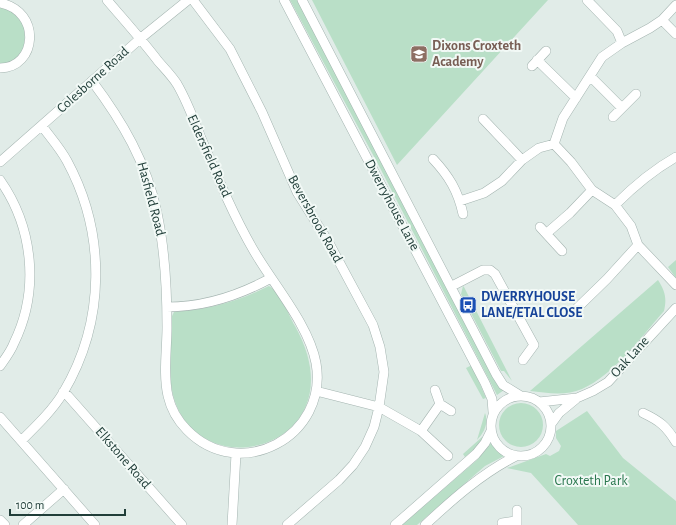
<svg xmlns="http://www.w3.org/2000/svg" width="676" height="525" viewBox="0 0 676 525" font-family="'Alegreya Sans',sans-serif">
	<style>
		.green { fill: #b9dfc7 }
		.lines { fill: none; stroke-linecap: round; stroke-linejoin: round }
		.minor-casing { stroke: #a4b4b0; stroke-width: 10 }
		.minor { stroke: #fff; stroke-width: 9 }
		.labels { text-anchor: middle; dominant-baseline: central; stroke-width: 4; stroke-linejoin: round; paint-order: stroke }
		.education-label { font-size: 14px; font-weight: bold; fill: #785e54; stroke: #f2f9f6; text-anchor: start }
		.street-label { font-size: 14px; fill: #213e39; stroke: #f2f9f6 }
		.transit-label { font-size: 14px; font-weight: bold; fill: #164399; stroke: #f2f9f6; text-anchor: start }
		.park-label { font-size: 14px; fill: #29774e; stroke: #f2f9f6 }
	</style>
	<rect width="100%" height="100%" fill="#e1ece8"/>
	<path class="green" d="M290,0h9l205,390 -7,5 -118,-229z
		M312,0h236l-151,165z
		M0,6h5l19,17c2,24 2,35 -24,42z
		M676,260v18l-8,-11z
		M658,280c7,11 9,18 6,31 -23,26 -50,64 -82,78 -16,7 -35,4 -52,2z
		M269,286c12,7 19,28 26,40 67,120 -97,166 -122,69 -6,-24 -1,-54 -1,-79l2,-4c37,-3 62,-10 95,-26z
		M463,286l1,1 48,94 -8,-10h-3l-40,-77z
		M470,366h2l14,32 -3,1 -17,-31z
		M499 425a22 22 0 1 1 44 0a22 22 0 1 1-44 0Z
		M587,411l36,47 53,43v24h-98l-47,-52 -24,-5 39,-14 4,2 9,-5 2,-5 -5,-8v-7z
		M485,413c4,10 -1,20 -8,27z
		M482,437l2,1 -7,9 -12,10 -2,-3z
		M492,442l7,9 7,4 -21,11 -68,59h-15l75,-65z"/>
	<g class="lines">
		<defs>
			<path id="minor" d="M193,0l37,49 32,63 35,80 32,51 44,82 7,22 4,25 -5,35 -5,20 -9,20 -12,18 -14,15 -52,45
				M284,0l201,383 7,16 1,13
				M302,0l194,374 7,11 18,11
				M587,0l30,31 5,12
				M0,3c42,8 37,65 0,65
				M662,20l14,14
				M537,60l39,38
				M532,66l14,-15
				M590,76l32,32
				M92,81c30,40 55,82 65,132 8,37 10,76 10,114 0,22 -4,47 1,69 3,13 10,25 19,34 53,54 142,6 129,-67 -7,-38 -43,-79 -62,-112 -21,-36 -37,-75 -53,-113 -7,-18 -14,-37 -24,-54 -5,-8 -13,-16 -19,-23 -16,-21 -34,-41 -51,-61
				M613,117l23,-23
				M483,119l39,41
				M554,144l9,-26 39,-61 20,-14 28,-15 12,-8 14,-15
				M433,159c16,17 25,32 30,55
				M0,162l141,-124 47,-38
				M0,180c33,47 40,110 14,163 -3,8 -9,16 -14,23
				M460,201l24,-8 18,-12 20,-21 17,-12 15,-4 17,18 21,28 23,15 16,21 7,19 38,40
				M615,205c19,-19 38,-35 61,-48
				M540,227l22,24
				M547,233l23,-20 22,-23
				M452,286l31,-16h7l5,4 39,71 -11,15
				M167,307c38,0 71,-11 104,-29
				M572,313l35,-34 31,-34
				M435,390l5,14
				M316,391l63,16 42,24 27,25
				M63,392l5,4 114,129
				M491 426a30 30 0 1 1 60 0a30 30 0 1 1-60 0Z
				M539,402l38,-4 16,-7 15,-9 68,-74
				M643,413c17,8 23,13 33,29
				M0,417l95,108
				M551,424l8,-11 17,-14
				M421,431l19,-27 11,7
				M21,441c15,-15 31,-30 42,-48 43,-72 43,-160 4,-232 -7,-13 -17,-24 -25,-35
				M517,510v15
				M0,520l5,5
				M502,523l14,-2
				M23,525l41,-36
				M232,525l4,-71
				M395,525l81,-71 9,-11 6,-12
				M425,525c28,-26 56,-51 91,-69"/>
		</defs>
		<use href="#minor" class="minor-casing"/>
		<use href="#minor" class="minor"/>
	</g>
	<defs>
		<symbol id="school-square" viewBox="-11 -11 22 22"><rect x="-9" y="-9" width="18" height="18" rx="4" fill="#8d6e63" stroke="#f2f9f6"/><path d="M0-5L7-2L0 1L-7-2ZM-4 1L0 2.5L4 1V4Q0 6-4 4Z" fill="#fff"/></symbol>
		<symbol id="bus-square" viewBox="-11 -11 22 22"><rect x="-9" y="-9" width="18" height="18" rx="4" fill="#1a4fb4" stroke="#f2f9f6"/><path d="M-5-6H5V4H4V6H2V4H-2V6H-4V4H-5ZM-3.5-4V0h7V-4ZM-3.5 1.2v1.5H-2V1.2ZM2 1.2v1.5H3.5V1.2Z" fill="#fff"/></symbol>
	</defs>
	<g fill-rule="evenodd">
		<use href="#school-square" x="409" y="44" width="20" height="20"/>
		<use href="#bus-square" x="458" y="295" width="20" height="20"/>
	</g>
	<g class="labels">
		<g class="education-label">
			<text x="432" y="46">Dixons Croxteth<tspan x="432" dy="16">Academy</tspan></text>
		</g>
		<g class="street-label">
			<text transform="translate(93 80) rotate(-42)">Colesborne Road</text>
			<text transform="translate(209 156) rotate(66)">Eldersfield Road</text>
			<text transform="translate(151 199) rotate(75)">Hasfield Road</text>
			<text transform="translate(392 205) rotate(62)">Dwerryhouse Lane</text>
			<text transform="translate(315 219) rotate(61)">Beversbrook Road</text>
			<text transform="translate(630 357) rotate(-48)">Oak Lane</text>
			<text transform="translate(123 458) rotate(49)">Elkstone Road</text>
		</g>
		<g class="transit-label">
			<text x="481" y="297">DWERRYHOUSE<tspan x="481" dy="16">LANE/ETAL CLOSE</tspan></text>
		</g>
		<g class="park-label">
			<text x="591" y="481">Croxteth Park</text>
		</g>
	</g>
	<path d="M10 509v6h115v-6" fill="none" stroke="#213e39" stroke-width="2"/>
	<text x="16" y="509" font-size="12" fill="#213e39" stroke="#f2f9f6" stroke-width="3" paint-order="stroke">100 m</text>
</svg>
